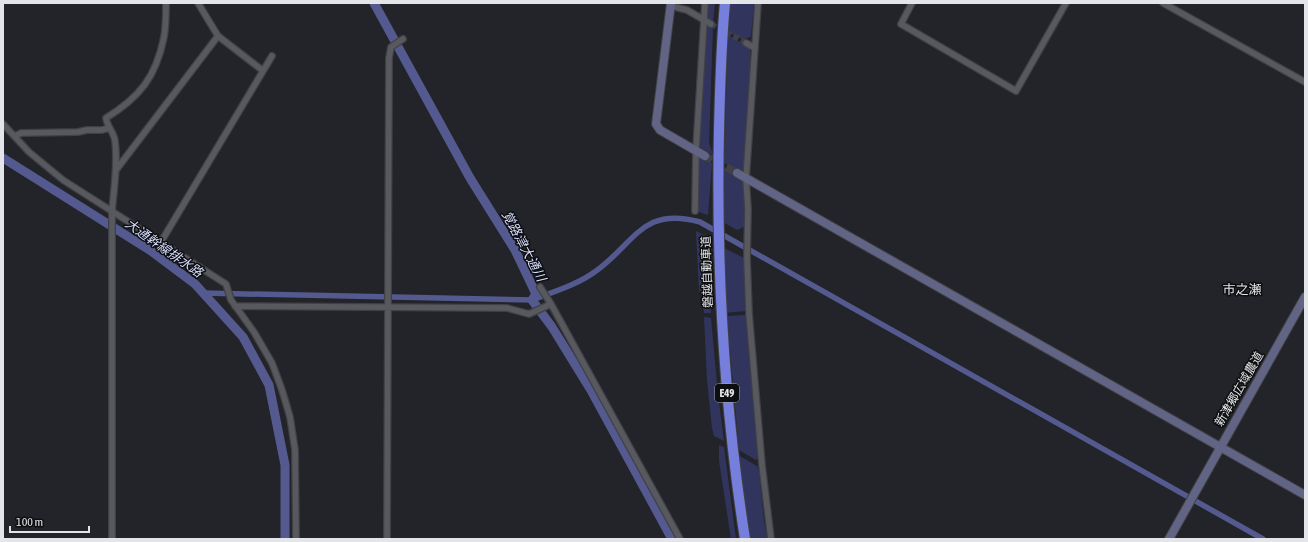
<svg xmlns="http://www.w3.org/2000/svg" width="1308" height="542" viewBox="0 0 1308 542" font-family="'Asap Condensed','Noto Sans JP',sans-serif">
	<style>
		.green { fill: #31355d }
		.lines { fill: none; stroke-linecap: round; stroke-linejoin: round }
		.canal { stroke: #545a8f; stroke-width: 5.5 }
		.river { stroke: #545a8f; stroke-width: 9 }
		.street-tunnel { stroke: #404146; stroke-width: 5.5; stroke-dasharray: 5.5 3; stroke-linecap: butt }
		.secondary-tunnel { stroke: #404146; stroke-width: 8; stroke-dasharray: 8 4; stroke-linecap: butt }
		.street-casing { stroke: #414145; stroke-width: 8 }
		.secondary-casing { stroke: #414145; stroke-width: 10 }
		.highway-casing { stroke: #414145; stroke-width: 12 }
		.street { stroke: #58595f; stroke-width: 5.5 }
		.secondary { stroke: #616484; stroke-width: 8 }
		.highway { stroke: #777fdc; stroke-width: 10 }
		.labels { text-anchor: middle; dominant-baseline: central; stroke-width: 3; stroke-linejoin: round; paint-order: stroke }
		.shield { fill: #0d0e10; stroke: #a4a4a7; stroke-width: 1 }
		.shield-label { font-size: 11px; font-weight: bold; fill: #e4e5e8 }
		.street-label { font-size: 12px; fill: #e4e5e8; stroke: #0d0e10 }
		.water-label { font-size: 13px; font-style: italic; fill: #d7ddfe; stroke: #0d0e10 }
		.neighbourhood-label { font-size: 13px; fill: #e4e5e8; stroke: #0d0e10 }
	</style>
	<rect width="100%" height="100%" fill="#232429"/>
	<path class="green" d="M706,3h9l-2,20 -9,-5z
		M730,3h24l-3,33c-8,7 -15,0 -23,-4z
		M704,21l9,6 -4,116 4,12 -12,-7 -1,-2z
		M728,35l22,13 1,20 -4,49 -2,50 -3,3c-7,1 -12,-4 -18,-7z
		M698,156l14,7 -4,52 -12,-4z
		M724,168l21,13 -1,46 -7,3 -14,-8 -2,-10z
		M696,231l11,6 4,76h-7l-1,-15 -4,-8z
		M722,247l22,11 1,53 -20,2z
		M746,315l13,141 -3,4 -17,-10 -12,-134z
		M704,317l7,1 7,77 6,46 -10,-5 -2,-8 -5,-47z
		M719,445l5,2 12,92h-5l-12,-78z
		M738,455l19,11 2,6 5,49 3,18h-18z"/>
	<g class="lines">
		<path class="canal" d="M203,293l329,7c21,-8 45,-15 64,-29 39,-28 46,-65 104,-49l563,317"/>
		<path class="river" d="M374,3l96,175 45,72 21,44 -4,6 20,27 40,65 80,147
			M3,158l148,93 44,33 48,53 26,48 16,80v74"/>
		<path class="street-tunnel" d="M711,24l35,19"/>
		<path class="secondary-tunnel" d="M705,156l32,17"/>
		<defs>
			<path id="street" d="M198,3l20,33 44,34
				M758,3l-12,176 2,30 -1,50 2,54 13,152 9,74
				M912,3l-11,21 115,67 50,-88
				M1163,3l142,79
				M671,6l16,4 24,14
				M746,43l9,5
				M3,124l26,28 34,28 163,104 5,16 23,32 18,31 10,27 8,27 5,33 1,89
				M15,136l6,-3 57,-1 9,-2h15l7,-2
				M116,170l102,-134
				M695,211l1,-61 9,-147
				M161,242l111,-186
				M540,287l11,17 129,235
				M235,306l272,2 22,6 22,-10
				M112,539v-328c2,-23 6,-47 3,-70 -1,-9 -8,-14 -9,-23 34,-21 50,-41 58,-81 2,-11 2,-23 2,-34
				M387,539l2,-481 2,-11 12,-8"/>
			<path id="secondary" d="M671,3l-15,121 4,6 45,26
				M737,173l568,322
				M1169,539l136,-242"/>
			<path id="highway" d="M725,3c-4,42 -5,85 -6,127 -3,137 5,274 26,409"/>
		</defs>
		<use href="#street" class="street-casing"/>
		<use href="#secondary" class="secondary-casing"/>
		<use href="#highway" class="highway-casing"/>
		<use href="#street" class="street"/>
		<use href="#secondary" class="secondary"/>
		<use href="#highway" class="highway"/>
	</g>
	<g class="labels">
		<rect class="shield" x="715" y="384" width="24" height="18" rx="3"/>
		<g class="shield-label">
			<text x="727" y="393">E49</text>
		</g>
		<g class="street-label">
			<text transform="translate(707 272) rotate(-92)">磐越自動車道</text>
			<text transform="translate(1239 389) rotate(-60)">新津郷広域農道</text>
		</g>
		<g class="water-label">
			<text transform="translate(524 246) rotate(62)">覚路津大通川</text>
			<text transform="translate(164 248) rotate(35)">大通幹線排水路</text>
		</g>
		<g class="neighbourhood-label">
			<text x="1242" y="289">市之瀬</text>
		</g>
	</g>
	<rect width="1308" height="542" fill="none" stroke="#e4e5e8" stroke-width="8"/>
	<path d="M10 526v6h79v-6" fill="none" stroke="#e4e5e8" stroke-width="2"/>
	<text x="16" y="526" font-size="12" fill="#e4e5e8" stroke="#0d0e10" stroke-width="3" paint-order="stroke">100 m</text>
</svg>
